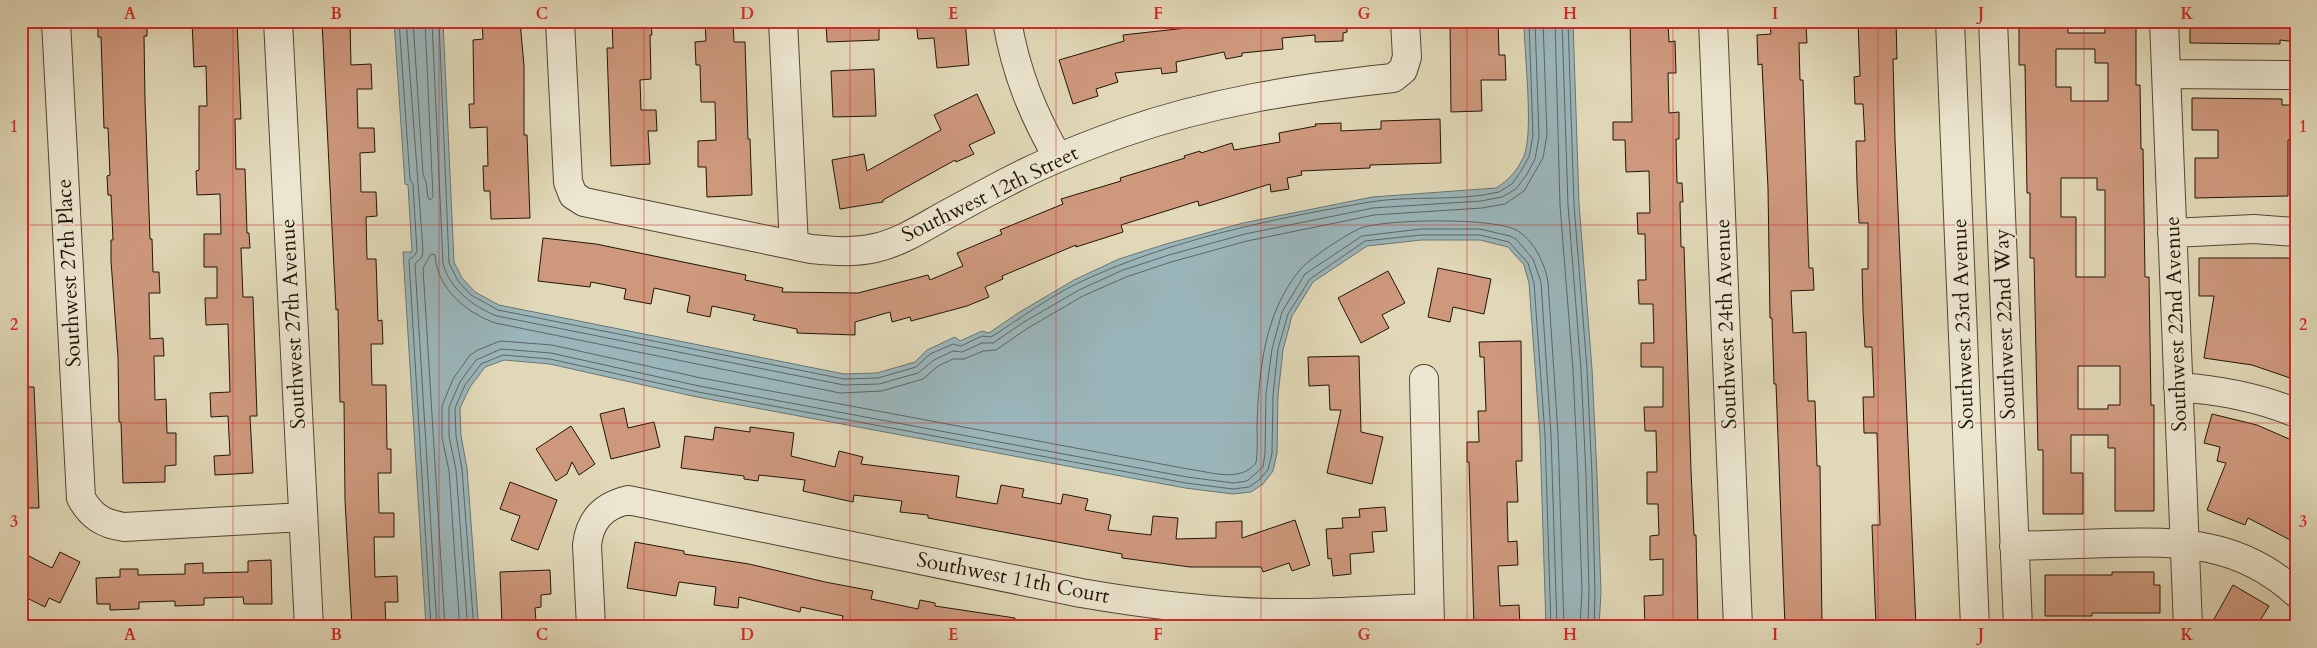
<svg xmlns="http://www.w3.org/2000/svg" width="2317" height="648" viewBox="0 0 2317 648" font-family="Cardo,serif">
	<style>
		.water { fill: #9ab6bb; stroke: #6a7673 }
		.lines { fill: none; stroke-linecap: round; stroke-linejoin: round }
		.shore { stroke: #5e6660; stroke-width: 1 }
		.building { fill: #ce987d; stroke: #221506; fill-rule: evenodd }
		.minor-casing { stroke: #524632; stroke-width: 30 }
		.minor { stroke: #ece6d0; stroke-width: 28 }
		.grid { fill: none; stroke: #d62828; stroke-width: 1; stroke-opacity: 0.55 }
		.labels { text-anchor: middle; dominant-baseline: central; stroke-width: 4; stroke-linejoin: round; paint-order: stroke }
		.street-label { font-size: 21px; fill: #221506; stroke: #ece6d0 }
		.neatline { fill: none; stroke: #d62828; stroke-width: 2 }
		.grid-label { font-size: 16px; text-anchor: middle; font-weight: bold; fill: #d62828 }
	</style>
	<rect width="100%" height="100%" fill="#e1d8b7"/>
	<filter id="stains"><feTurbulence type="fractalNoise" baseFrequency=".004" numOctaves="4"/><feColorMatrix values="0 0 0 0 .2 0 0 0 0 .09 0 0 0 0 .02 0 0 0 .5 -.17"/></filter>
	<radialGradient id="worn" r=".72"><stop offset=".6" stop-color="#630" stop-opacity="0"/><stop offset="1" stop-color="#630" stop-opacity=".3"/></radialGradient>
	<path class="water" d="M394,21h49l11,241 8,16 13,14 24,13 345,69 33,-1 38,-11 12,-12 28,-13 5,4 22,-10 7,2 29,-20 56,-33 45,-21 47,-15 77,-21 129,-26 124,-9c13,-8 21,-17 28,-32 10,-25 0,-103 0,-135h49l6,183 13,165 5,106 4,117 -2,35h-53l-6,-192 -11,-152 -5,-18 -16,-18 -28,-7h-59l-54,6 -54,36 -21,34 -9,34 -5,45 -1,58 -4,18 -10,13 -12,8 -18,2 -48,-6 -488,-91 -147,-33 -46,-4 -19,7 -15,20 -10,21 1,28 6,32 11,150 -2,9h-50l-23,-375h9l-4,-67 -3,-1z"/>
	<g class="lines">
		<path class="shore" d="M399,21l11,158 3,6 4,66 -2,4 -6,5 22,367
			M406,21l17,229 -1,7 -7,7 22,363
			M413,21l10,153 3,8 2,16 2,2 3,-3 -8,-176
			M432,21l11,242c6,26 31,44 54,53l347,69 35,-1 39,-11 16,-13 19,-9 9,1 20,-9h11l31,-21 55,-32 44,-20 46,-15 76,-21 128,-26 108,-7 21,-4 14,-8 11,-15 8,-15 4,-22 -4,-116
			M439,21l10,242 9,18 13,14 27,15 346,69 34,-1 38,-11 14,-13 23,-10 8,2 21,-10 9,1c29,-18 56,-39 87,-54 91,-43 193,-64 292,-81 42,-7 87,0 129,-10l13,-8 9,-13 8,-14 4,-21 -4,-115
			M1555,21l5,184 13,165 5,106 4,115 -2,36
			M1562,21l6,184 13,165 5,105 3,116 -1,36
			M1568,21l6,184 13,164 5,106 3,117 -1,35
			M445,627l-22,-359 8,-14 4,1c2,33 30,57 60,68l345,70 42,-2 41,-12 15,-13 15,-7h11l19,-8 13,-1 32,-22 55,-32 43,-19 45,-15 76,-21 127,-26 108,-7 23,-4 19,-13 19,-33 4,-23 -4,-114
			M458,627l1,-11 -10,-145 -7,-34v-31l11,-27 17,-24 8,-5 22,-9 52,4 149,33 487,91c23,3 52,14 68,-6 2,-13 1,-25 1,-38 2,-54 7,-111 42,-154 8,-11 49,-38 62,-43 24,-9 136,-11 157,3 16,10 27,32 30,51l10,152 6,193
			M465,627l2,-10 -11,-147 -7,-34v-29l11,-25 16,-22 25,-11 50,4 148,33 488,91 46,6 14,-2 16,-14 2,-14 1,-59 6,-45 10,-37 23,-38 57,-38 59,-7h59l30,7 6,3 17,20 8,23 10,153 6,192
			M471,627l2,-10 -11,-148 -6,-33 -1,-28 10,-23 16,-21 22,-9 47,4 148,33 488,91 47,6 16,-2 10,-7 9,-10 4,-17 1,-58 5,-46 10,-35 22,-35 55,-38 56,-6h59l29,7 19,21 6,20 11,152 6,192"/>
	</g>
	<path class="building" d="M98,21h49v15h-3l1,65 5,138h2l1,33h6l1,21h-11l1,46 13,-1 1,18h-10l1,44 11,-1 1,34h9v32l-11,1v16l-42,1 -2,-61h-2l-1,-65 -7,-96v-21h2l-2,-45h-3l-1,-19 3,-1 -2,-47h-4l-3,-91h-3z
		M192,21h45l4,98h-6l1,50h9l2,64h2l1,15h-9l2,49h10l4,119h-7l3,57 -38,2 -1,-19 16,-1 -2,-39 -17,1 -1,-24 20,-1 -2,-68 -22,1 -1,-27h12v-31h-13v-33h17l-1,-40 -23,1 -1,-24 3,-1v-64h8l-1,-40 -12,1z
		M322,21h28l1,44 20,-1 1,25h-15l1,39h16l1,24 -15,1 1,39h15l1,24 -11,1 1,42h9l2,62 4,-1 1,24h-12l1,41h14l1,64h4v24h-13l1,40h15v24h-20l1,40 22,-1 1,26h-13l1,25h-34l-7,-127 -1,-98h-4l-2,-93 -2,1z
		M482,21h38l4,45v69h3l3,83 -39,1 -1,-28h-6l-1,-25h5l-1,-39 -17,1 -1,-24h5l-1,-64 10,-1z
		M612,21h39l1,14h-2l1,44 -11,1 1,30h15l1,21h-9l2,33 -39,2 -4,-118h6z
		M705,21h28l1,21h11l3,97h2l2,56 -45,2 -1,-30h-8v-26l18,-1 -1,-38h-14l-1,-37h-4l-1,-23 11,-1z
		M826,21h53v19l-52,2z
		M916,21h49l4,44 -32,3 -3,-30 -16,1z
		M1184,21h163v11l-4,1v8l-28,1v-7l-33,3 1,11 -41,4v3l-16,3 -2,-7 -48,10 1,10 -15,2 -1,-6 -46,5 3,9 -22,7 2,7 -25,8 -14,-44 65,-19 -1,-6 63,-7z
		M1450,21h48l1,34h6l1,25h-25l1,31 -31,1z
		M1630,21h38l1,21 6,-1 1,32h-8l1,40 10,-1v27h-3l1,44h5l1,19h-3l1,45h3l7,224 3,64h2l2,92h-53l-1,-31 19,-1v-36l-13,1v-24l9,-1 -1,-31h-11v-32h10l-1,-41h-11l-1,-24h19v-40h-22v-24h13l-1,-39h-14l-1,-24h8l-1,-46h-7l-1,-21h13l-1,-42 -23,1 -1,-32h-12v-18h19z
		M1770,21h28v4h8l1,18h-8l1,37h3l6,188h4l1,22 -23,1 2,42 13,-1 2,69h7l2,65h3l2,161h-37l-9,-243h-2l-2,-66h-2l-2,-130 -6,-124 -4,1 -1,-30 14,-1z
		M1858,21h38l1,38h-4l2,81 21,487h-40l-4,-102h8l-3,-92h-13l-1,-36h11l-2,-50h-7l-2,-36 -1,-42h6v-46h-9l-2,-40 -1,-42h9l-2,-37h-8l-1,-27 6,-1z
		M2105,21h31v64h4l1,64h2l2,128h4l2,128h3v106h-39v-63h-7v-13h-37v38h12v41h-40v-64h-5l-4,-192h-4v-65h-3l-2,-128h-6v-43h49v11h37zM2056,49h39v14h13v38h-37v-14h-15zM2061,178h36v12h8v87h-29v-60h-15zM2078,366h42v39h-12v4h-30z
		M2190,21h106v21l-16,-2v4l-90,-1z
		M874,69l2,47 -43,1 -2,-46z
		M977,94l18,39 -26,12 5,9 -18,8 -1,-2 -72,40v2l-43,7 -8,-49 32,-6 3,17 74,-41 -7,-15z
		M2192,98l90,1v6h14v35h-8v56l-93,2v-40h23v-28h-26z
		M1440,119l1,44 -71,2v3l-69,3 1,4 -15,3 2,11 -18,3 -1,-8 -71,22 -1,-5 -77,24 2,7 -47,15v-2l-74,31 1,3 -18,8 4,10 -22,9 -56,15 -1,-4 -18,5 -2,-10 -35,10v13l-58,-2v-4l-44,-9 2,-5 -43,-9 -2,11 -23,-5 3,-16 -36,-8 -3,16 -27,-5 2,-10 -35,-7 -1,5 -52,-6 5,-43 53,6 150,31 -1,5 38,8 -1,4 76,1 70,-18 2,5 33,-14 -6,-13 45,-19 -2,-4 63,-26 -2,-5 60,-18 -1,-3 65,-20 -1,-2 16,-5 1,2 31,-10 2,7 46,-8 -1,-9 37,-7 -1,-2 26,-1v8l40,-2v-8z
		M2199,258h97v68l-5,15 5,1v38l-44,-15 -48,-7 10,-62h-15z
		M1438,268l53,11 -7,35 -31,-7 -3,15 -22,-5z
		M1388,271l17,32 -23,12 7,13 -28,15 -23,-45z
		M1521,341l1,120h-6l2,41h-11l1,40 9,-1 1,24 -20,1 2,40 19,-1 1,22h-46l-5,-165h-2v-20h12l-1,-31h8l-2,-54h-4l-1,-15z
		M1359,356l2,76 22,5 -11,47 -45,-11 14,-63h-11l-1,-25 -20,1 -1,-29z
		M21,387h13l5,121h-18z
		M624,408l4,20 26,-6 6,25 -49,12 -11,-45z
		M2212,414l45,11 39,17v101l-48,-25 -3,7 -38,-15 19,-47 -9,-2 3,-14 -16,-4z
		M571,426l24,38 -16,11 -7,-13 -5,12 -11,7 -20,-32z
		M715,427l35,5v-5l44,6 -3,23 44,11 4,-16 24,6 -2,7 98,12 -3,21 41,7 4,-19 23,4 -2,8 39,7 2,-10 25,5 -3,11 26,5 -3,15 43,5 2,-19 25,2 -2,21 40,-1v-16l26,-1v17l53,-18 15,45 -18,6 -3,-8 -26,9 -2,-5h-71l-68,-9v-4l-194,-36v-3l-28,-3 2,-11 -48,-6 -1,7 -50,-11 2,-11 -46,-5 -1,6 -14,-2v-3l-63,-8 4,-32 28,4z
		M510,482l47,18 -19,50 -27,-10 9,-24 -20,-7z
		M1385,507l2,24 -15,1 2,20 -24,2 1,20 -18,2 -2,-18 -3,1 -2,-30 17,-1 -1,-10 18,-1 -1,-8z
		M635,542l49,9v3l65,10 76,18 48,9 -2,8 47,10 2,-9 15,3v3l80,12 -1,9h-173l2,-11 -42,-9 -1,5 -61,-15 -1,11 -24,-3 2,-18 -37,-5 -3,14 -49,-8z
		M60,552l20,10 -20,41 -11,-5 -4,9 -24,-12v-22l8,-17 23,12z
		M271,560l1,44h-28l-1,-7 -39,1v7l-29,1v-5l-36,1v7l-29,1v-6h-13l-1,-26 24,-1v-8h18v6l47,-1v-10l18,-1v10l45,-1v-11z
		M550,570l1,24 -10,1v12l-6,1 1,14 -34,2 -2,-52z
		M2112,572h42v13h6v28h-68v3h-47v-41h67z
		M2233,585l36,21 -13,21h-30l-12,-8z"/>
	<g class="lines">
		<defs>
			<path id="minor" d="M56,21l25,477c10,18 22,26 43,29l179,-10
				M278,21l31,606
				M560,21l8,161 5,13 11,7 227,47c21,2 42,4 64,-1 23,-5 44,-18 65,-30 22,-12 44,-24 67,-36 36,-19 76,-35 115,-49 88,-31 178,-45 271,-55l10,-8 4,-13 -2,-36
				M783,21l11,224
				M1007,21c9,52 25,91 51,137
				M1713,21l25,606
				M1950,21l25,606
				M1993,21l25,606
				M2164,21l24,606
				M2166,74l130,1
				M2172,233l82,-4 42,3
				M1424,379l6,246
				M2178,387c41,3 80,10 118,26
				M2014,546c32,-1 64,-2 96,-3 71,-2 130,-1 186,50
				M591,627l-4,-82c3,-26 16,-39 41,-45l453,93c64,11 128,19 193,20 51,1 104,-3 155,-5"/>
		</defs>
		<use href="#minor" class="minor-casing"/>
		<use href="#minor" class="minor"/>
	</g>
	<path class="grid" d="M233,21v606M439,21v606M644,21v606M850,21v606M1056,21v606M1261,21v606M1467,21v606M1673,21v606M1878,21v606M2084,21v606M21,225h2275M21,423h2275"/>
	<g class="labels">
		<g class="street-label">
			<text transform="translate(990 194) rotate(-26)">Southwest 12th Street</text>
			<text transform="translate(69 273) rotate(-93)">Southwest 27th Place</text>
			<text transform="translate(293 324) rotate(-93)">Southwest 27th Avenue</text>
			<text transform="translate(1726 324) rotate(-92)">Southwest 24th Avenue</text>
			<text transform="translate(1963 324) rotate(-92)">Southwest 23rd Avenue</text>
			<text transform="translate(2005 324) rotate(-92)">Southwest 22nd Way</text>
			<text transform="translate(2176 324) rotate(-92)">Southwest 22nd Avenue</text>
			<text transform="translate(1013 578) rotate(11)">Southwest 11th Court</text>
		</g>
	</g>
	<rect width="2317" height="648" fill="none" stroke="#e1d8b7" stroke-width="55"/>
	<rect x="28" y="28" width="2262" height="592" class="neatline"/>
	<g class="grid-label">
		<text x="130" y="19">A</text>
		<text x="336" y="19">B</text>
		<text x="542" y="19">C</text>
		<text x="747" y="19">D</text>
		<text x="953" y="19">E</text>
		<text x="1158" y="19">F</text>
		<text x="1364" y="19">G</text>
		<text x="1570" y="19">H</text>
		<text x="1775" y="19">I</text>
		<text x="1981" y="19">J</text>
		<text x="2187" y="19">K</text>
		<text x="14" y="132">1</text>
		<text x="2303" y="132">1</text>
		<text x="14" y="330">2</text>
		<text x="2303" y="330">2</text>
		<text x="14" y="527">3</text>
		<text x="2303" y="527">3</text>
		<text x="130" y="640">A</text>
		<text x="336" y="640">B</text>
		<text x="542" y="640">C</text>
		<text x="747" y="640">D</text>
		<text x="953" y="640">E</text>
		<text x="1158" y="640">F</text>
		<text x="1364" y="640">G</text>
		<text x="1570" y="640">H</text>
		<text x="1775" y="640">I</text>
		<text x="1981" y="640">J</text>
		<text x="2187" y="640">K</text>
	</g>
	<rect width="100%" height="100%" filter="url(#stains)"/>
	<rect width="100%" height="100%" fill="url(#worn)"/>
</svg>
